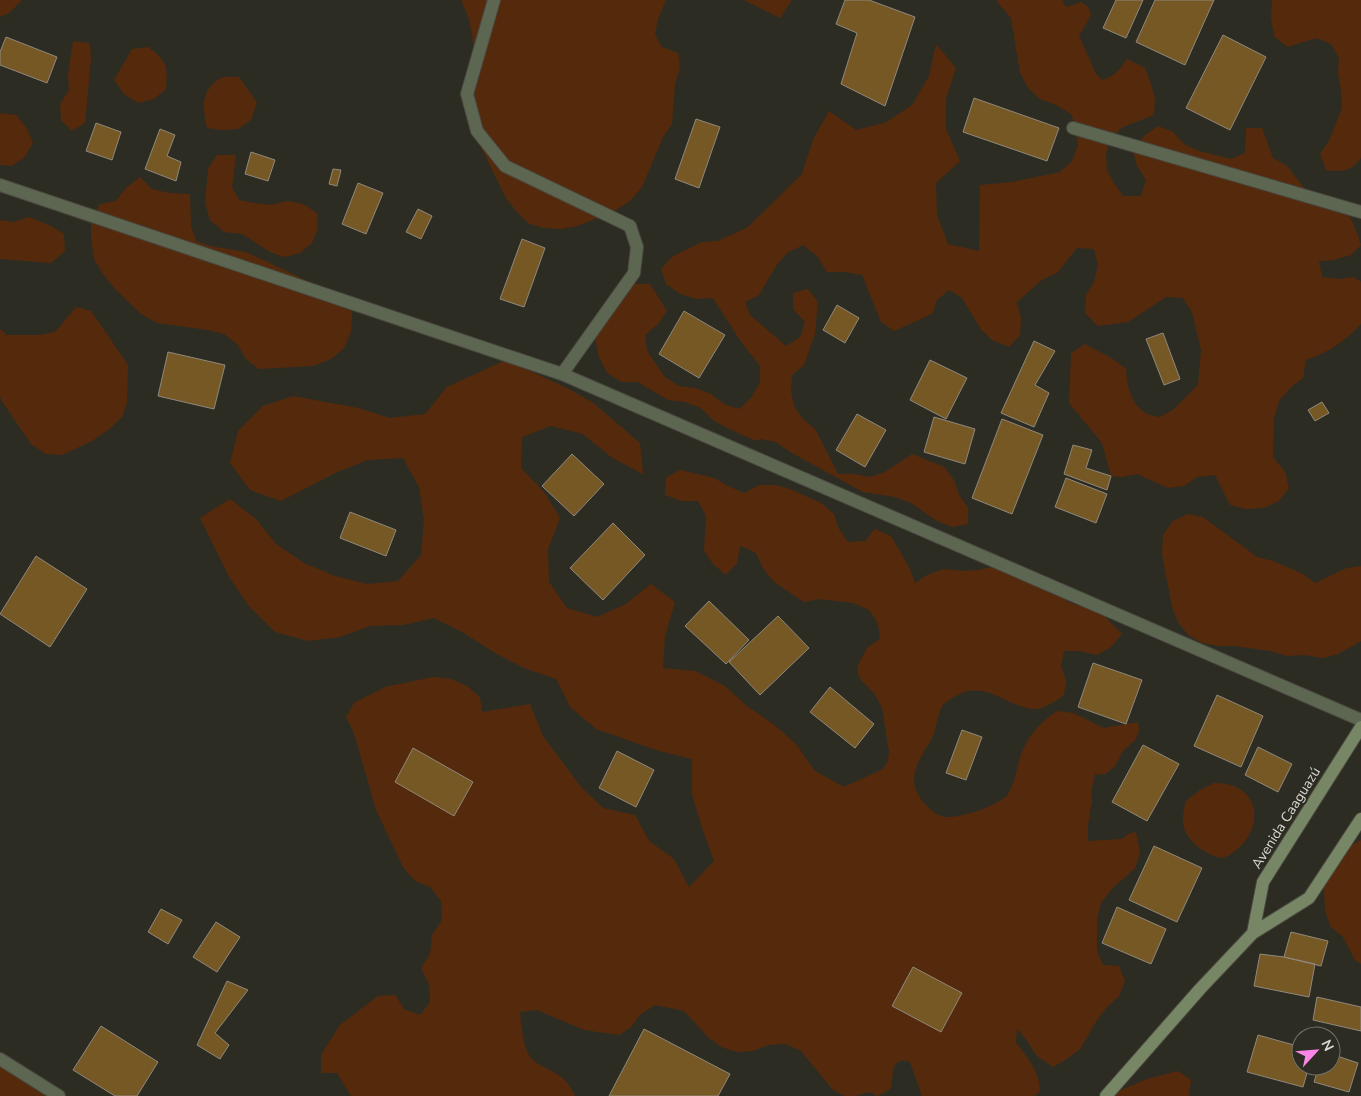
<svg xmlns="http://www.w3.org/2000/svg" width="1361" height="1096" viewBox="0 0 1361 1096" font-family="'Nunito Sans',sans-serif">
	<style>
		.green { fill: #552a0c }
		.building { fill: #765825; stroke: #8f887e }
		.lines { fill: none; stroke-linecap: round; stroke-linejoin: round }
		.lane-casing { stroke: #49483f; stroke-width: 14 }
		.street-casing { stroke: #49483f; stroke-width: 14 }
		.secondary-casing { stroke: #49483f; stroke-width: 14 }
		.lane { stroke: #5c6651; stroke-width: 12 }
		.street { stroke: #5c6651; stroke-width: 12 }
		.secondary { stroke: #778765; stroke-width: 12 }
		.labels { text-anchor: middle; dominant-baseline: central; stroke-width: 4; stroke-linejoin: round; paint-order: stroke }
		.street-label { font-size: 14px; fill: #dad9d3; stroke: #2d2c23 }
	</style>
	<rect width="100%" height="100%" fill="#2d2c23"/>
	<path class="green" d="M0,0h22l-13,13 -9,4z
		M461,0h205l-8,19 -3,16 7,12 16,6 2,15 -5,16 -3,40 -9,13 -21,50 -12,14 -19,12 -34,13 -16,3 -18,-1 -15,-5 -12,-12 -10,-13 -33,-67 -1,-19 3,-22 -1,-37 -2,-19 -4,-18z
		M744,0h48l-12,18z
		M997,0h65l4,7 15,-5 7,5 3,8 -12,21 17,38 6,6c14,-4 17,-10 25,-21l18,9 6,16 4,15 -1,16 -31,12 -13,11 -4,16 1,16 7,13 9,13h18l5,-16 -9,-14 -4,-15 11,-15 14,-10 15,6 11,12 15,7 32,8 14,-6 1,-25h16l11,30 14,8 21,27c6,1 12,0 17,1 19,5 31,33 36,51l-10,10 -17,5 -15,1 3,16 17,2 15,-2 7,5v42c-17,18 -32,28 -55,36l-3,18 -12,9 -12,14 -5,17 -1,39 12,15 4,16 -10,13 -15,7 -18,1 -16,-4 -15,-30 -18,2 -13,9 -16,2 -31,-14 -16,3 -10,-1 -9,-33 -33,-40 2,-50 14,-9 28,15 13,10c1,16 4,33 18,43 4,3 10,4 15,5l14,-7 25,-25 3,-35 -9,-38 -9,-14 -17,-1 -38,25 -30,4 -13,-13 1,-18 8,-13 4,-17 -4,-16 -17,-1 -20,25 -14,6 -26,23 4,17 -1,16 -11,12 -17,-7 -12,-12 -18,-30 -13,-8 -12,10 -5,14 -38,17 -13,-9 -19,-47 -19,-3h-16l-10,-16 -14,-11 -16,8 -11,13 -17,29 -14,7 5,13 36,31 14,-9 5,-15 -12,-13v-16l15,-4 10,13 -3,32 -11,31 -12,10 -1,16 3,15 9,13 12,10 23,45h16l16,3 15,-5 27,-18 32,13 10,13 5,15 9,13v16l-16,3 -15,-6 -26,-18 -16,-6 -32,-5 -73,-40 -14,-10 -15,-3 -5,2 -29,-13 -14,-8 -12,-12 -16,-6 -17,-2 -30,-18h-16l-15,-9 -8,-16 -4,-18 12,-31 25,-24h18l17,27 -9,13 -13,11 2,16 18,26 14,9 16,2 16,6 13,10 15,5 12,-11 9,-16v-16l-21,-27 -26,-41 -16,1 -17,-5 -14,-10 -5,-15 12,-13 29,-14 16,-1 30,-14 54,-53 11,-34 16,-29 27,19 31,-8 26,-18 16,-28 7,-32 20,24 -10,30v31l14,32 -24,22 1,32 11,29 31,7 1,-66 32,-3 48,-10 12,-11 6,-16 -2,-17 -5,-14 -15,-9 -16,-6 -12,-11 -8,-15 -9,-55 -14,-16z
		M1272,0h89v158c-10,14 -20,14 -35,12l-6,-16 9,-13 13,-33 -1,-18 -3,-16 1,-16 -8,-14 -14,-6 -30,9 -13,-11 -3,-19z
		M73,41l17,2 1,16 -6,64 -13,8 -11,-11 -1,-16 9,-14 -1,-16z
		M148,47c19,14 20,18 18,42l-12,10 -16,4 -14,-9 -10,-14 18,-31z
		M239,77l18,26 -6,17 -13,9 -15,1 -16,-2c-4,-18 -7,-37 12,-49 4,-3 14,-2 20,-2z
		M0,113l16,2 11,14 6,14 -9,15 -13,8 -11,-1z
		M217,155h19l-4,32 7,13 15,3 16,2 17,-4 16,3 14,9 1,15 -6,15 -12,10 -16,4 -14,-5 -28,-18 -18,-2 -14,-12 -5,-17 3,-34z
		M140,177l12,12 17,4 21,1 1,32 5,15 14,5 36,6 102,48 4,14 -1,18 -7,16 -13,11 -18,7 -54,3 -13,-10 -9,-15 -13,-10 -16,-4 -51,-7 -16,-9 -27,-26 -11,-14 -9,-15 -3,-22v-17l9,-16 16,-3 11,-14z
		M29,217l22,9 13,8 1,17 -14,12 -51,-4v-39l14,2z
		M76,307l15,4 37,54 -1,37 -5,15 -14,13 -16,11 -30,14 -16,-1 -15,-10 -30,-44 -1,-4v-67l7,6h33l15,-3z
		M506,360l59,27 27,15 48,41 3,31 -32,-17 -28,-23 -32,-8 -29,11 -1,31 23,24 16,26 -12,31 1,33 18,26 30,9 29,-13 25,-20 24,18 -10,34 -2,32 32,3 30,15 22,20 26,18 23,20 19,27 29,16 39,-18 5,-8 1,-9 -7,-44 -8,-15 -12,-12 -4,-7v-9l9,-17 13,-9 -2,-15 -9,-14 -16,-7 -33,-4 -16,3 -30,-20 -11,-14 -7,-15 -16,-7 -3,17 -11,12 -13,-11 -9,-13 2,-35 -8,-15h-16l-17,-6 1,-17 14,-8 34,8 14,8 16,7 15,-8h16l15,4 31,14 13,11 5,15 9,13 17,-1 10,-12 16,7 18,31 6,16 12,-8 17,-6 17,2 17,-1 20,-4 55,25 17,12 30,9 22,22 -11,13 -14,8 -17,-4h-16l-3,15 5,15 -2,14c-8,6 -17,12 -27,14 -3,1 -7,-1 -11,-1 -23,-6 -39,-24 -64,-15 -6,3 -15,7 -19,12 -5,7 -7,25 -11,33 -6,11 -14,21 -17,34 -3,12 1,21 9,31 5,6 13,13 22,14 15,1 53,-11 62,-23 6,-9 7,-19 10,-29 6,-25 18,-39 39,-54l16,2 31,15 34,-6 1,8 -3,9 -13,12 -8,15 -11,9 -9,-1 -4,18 1,8 -4,25v16l34,-2 6,-5 8,-2 4,21 -5,15 -24,22 -10,13 -4,16v32l6,14 16,1 6,15 -6,15 -13,12 -9,12 -17,29 -13,10 -14,8 -16,-11 -10,-15 -10,-13 -1,15c11,13 24,30 24,48l-5,5h-113l-12,-34 -7,-2 -8,4 -2,7 -2,17 -7,5 -7,3 -7,-4 -15,4h-10l-12,-6 -33,-40 -15,-6 -17,1 -15,6 -16,1 -16,-5 -13,-10 -24,-26 -29,-6 -15,10 -9,12 -12,8 -35,-5 -47,-20 -17,2c1,13 3,36 11,46 8,9 22,12 30,19 6,4 11,12 14,19h-224l-14,-23h-16v-18l19,-30 38,-29 17,-1 9,14 16,6 10,-13 -1,-18 -8,-16 9,-14 2,-19 10,-15 -1,-19 -11,-14 -15,-6 -12,-14 -27,-57 -22,-77 -8,-16 8,-14 31,-16 48,-10 18,2 16,7 13,11 2,15 48,-8 13,32 38,51 22,21 32,7 14,26 25,18 15,28 25,-26 -11,-30 -11,-37v-35l-33,-8 -63,-22 -25,-21 -15,-29 -32,-11 -29,-15 -31,-20 -30,-15 -31,7 -33,1 -30,11 -32,4 -33,-9 -26,-26 -20,-29 -29,-59 30,-19 25,19 21,26 28,19 31,13 32,8 31,-3 23,-26 3,-35 -5,-33 -16,-29 -35,2 -31,12 -56,29 -31,-11 -20,-27 8,-32 25,-25 30,-10 65,12 32,10 35,-4 22,-27z
		M1188,514l15,3 54,40 16,4 30,13 12,9 32,-15 14,-2v75l-23,13 -15,4 -19,-3 -17,1 -17,-5 -36,-5h-16l-16,-3 -14,-8 -10,-13 -6,-15 -10,-53 1,-19 10,-14z
		M1214,783c45,-1 53,43 21,68 -4,3 -9,7 -14,7 -7,-1 -19,-8 -24,-12 -17,-16 -16,-25 -11,-45l14,-11z
		M1361,840v124l-6,-4 -12,-23 -13,-11 -5,-16 -1,-20 1,-17 14,-21z
		M0,1057l10,5 35,34h-45z
		M1178,1071l13,9 -2,16h-76l3,-4 31,-13z"/>
	<path class="building" d="M845,0h24l46,17 -30,89 -44,-22 16,-51 -21,-9z
		M1116,0h27l-17,38 -23,-10z
		M1155,0h59l-29,65 -49,-23z
		M1223,35l43,22 -36,73 -44,-22z
		M6,37l51,20 -10,26 -47,-18v-13z
		M974,98l85,30 -12,33 -84,-29z
		M696,119l24,8 -21,61 -24,-9z
		M96,123l25,9 -9,28 -26,-9z
		M160,129l15,6 -8,21 14,6 -5,19 -31,-12z
		M251,152l24,8 -7,21 -23,-7z
		M333,169l8,1 -4,16 -8,-2z
		M358,183l25,10 -17,41 -24,-10z
		M418,209l14,7 -11,23 -15,-7z
		M522,239l23,9 -21,59 -24,-8z
		M837,305l22,13 -14,25 -22,-13z
		M684,311l41,24 -26,43 -40,-24z
		M1163,333l17,46 -16,6 -18,-46z
		M1034,341l21,10 -20,34 14,8 -15,34 -33,-14z
		M168,352l57,13 -11,44 -56,-13z
		M930,360l37,18 -21,41 -36,-19z
		M1322,402l7,11 -14,8 -7,-11z
		M857,414l29,16 -21,37 -29,-17z
		M934,417l41,12 -10,35 -41,-12z
		M1002,419l41,16 -31,79 -40,-16z
		M1073,445l19,5 -6,18 25,8 -4,14 -43,-16z
		M572,454l32,30 -30,32 -32,-30z
		M1066,478l41,16 -11,29 -41,-16z
		M350,512l46,18 -10,26 -46,-18z
		M613,523l32,32 -42,45 -33,-32z
		M36,556l51,33 -37,58 -50,-33z
		M709,601l40,39 -23,24 -41,-38z
		M778,616l31,32 -49,47 -31,-33z
		M1093,663l49,17 -16,44 -48,-17z
		M830,687l44,37 -19,24 -45,-36z
		M1217,695l46,21 -22,51 -47,-21z
		M962,730l20,7 -16,43 -20,-7z
		M1143,745l36,19 -32,57 -35,-19z
		M1258,747l34,17 -14,28 -33,-17z
		M413,748l60,34 -19,34 -59,-34z
		M617,751l37,19 -18,37 -37,-19z
		M1154,846l48,22 -25,54 -48,-22z
		M1117,907l49,22 -15,35 -49,-21z
		M161,909l21,11 -14,24 -20,-12z
		M216,922l24,15 -23,35 -24,-15z
		M1291,932l37,9 -7,25 -37,-9z
		M1260,954l24,3 31,7 -6,33 -55,-11z
		M913,967l49,26 -21,39 -49,-26z
		M227,981l21,9 -33,43 14,12 -9,14 -23,-14z
		M1317,997l44,10v24l-48,-11z
		M101,1026l57,36 -21,34h-22l-42,-26z
		M644,1029l86,45 -12,22h-109z
		M1258,1035l43,12v19h8l-6,21 -56,-15z
		M1331,1054l27,9 -9,29 -35,-10 5,-16h12z"/>
	<g class="lines">
		<defs>
			<path id="lane" d="M1073,128l288,84"/>
			<path id="street" d="M494,0l-27,94 10,37 28,35 125,60 7,21 -3,26 -72,101
				M0,185l562,189 799,346
				M0,1059l59,37"/>
			<path id="secondary" d="M1253,933l10,-51 98,-155
				M1106,1096l94,-107 53,-56 56,-35 52,-79"/>
		</defs>
		<use href="#lane" class="lane-casing"/>
		<use href="#street" class="street-casing"/>
		<use href="#secondary" class="secondary-casing"/>
		<use href="#lane" class="lane"/>
		<use href="#street" class="street"/>
		<use href="#secondary" class="secondary"/>
	</g>
	<g class="labels">
		<g class="street-label">
			<text transform="translate(1286 818) rotate(-58)">Avenida Caaguazú</text>
		</g>
	</g>
	<g transform="translate(1316 1051) rotate(64)"><circle r="24" fill="#2d2c23" stroke="#727169"/>
	<path d="M0-4L9 19L0 12L-9 19Z" fill="#fa87e7"/>
	<text y="-8" font-size="14" font-weight="bold" text-anchor="middle" fill="#dad9d3">N</text>
	</g>
</svg>
